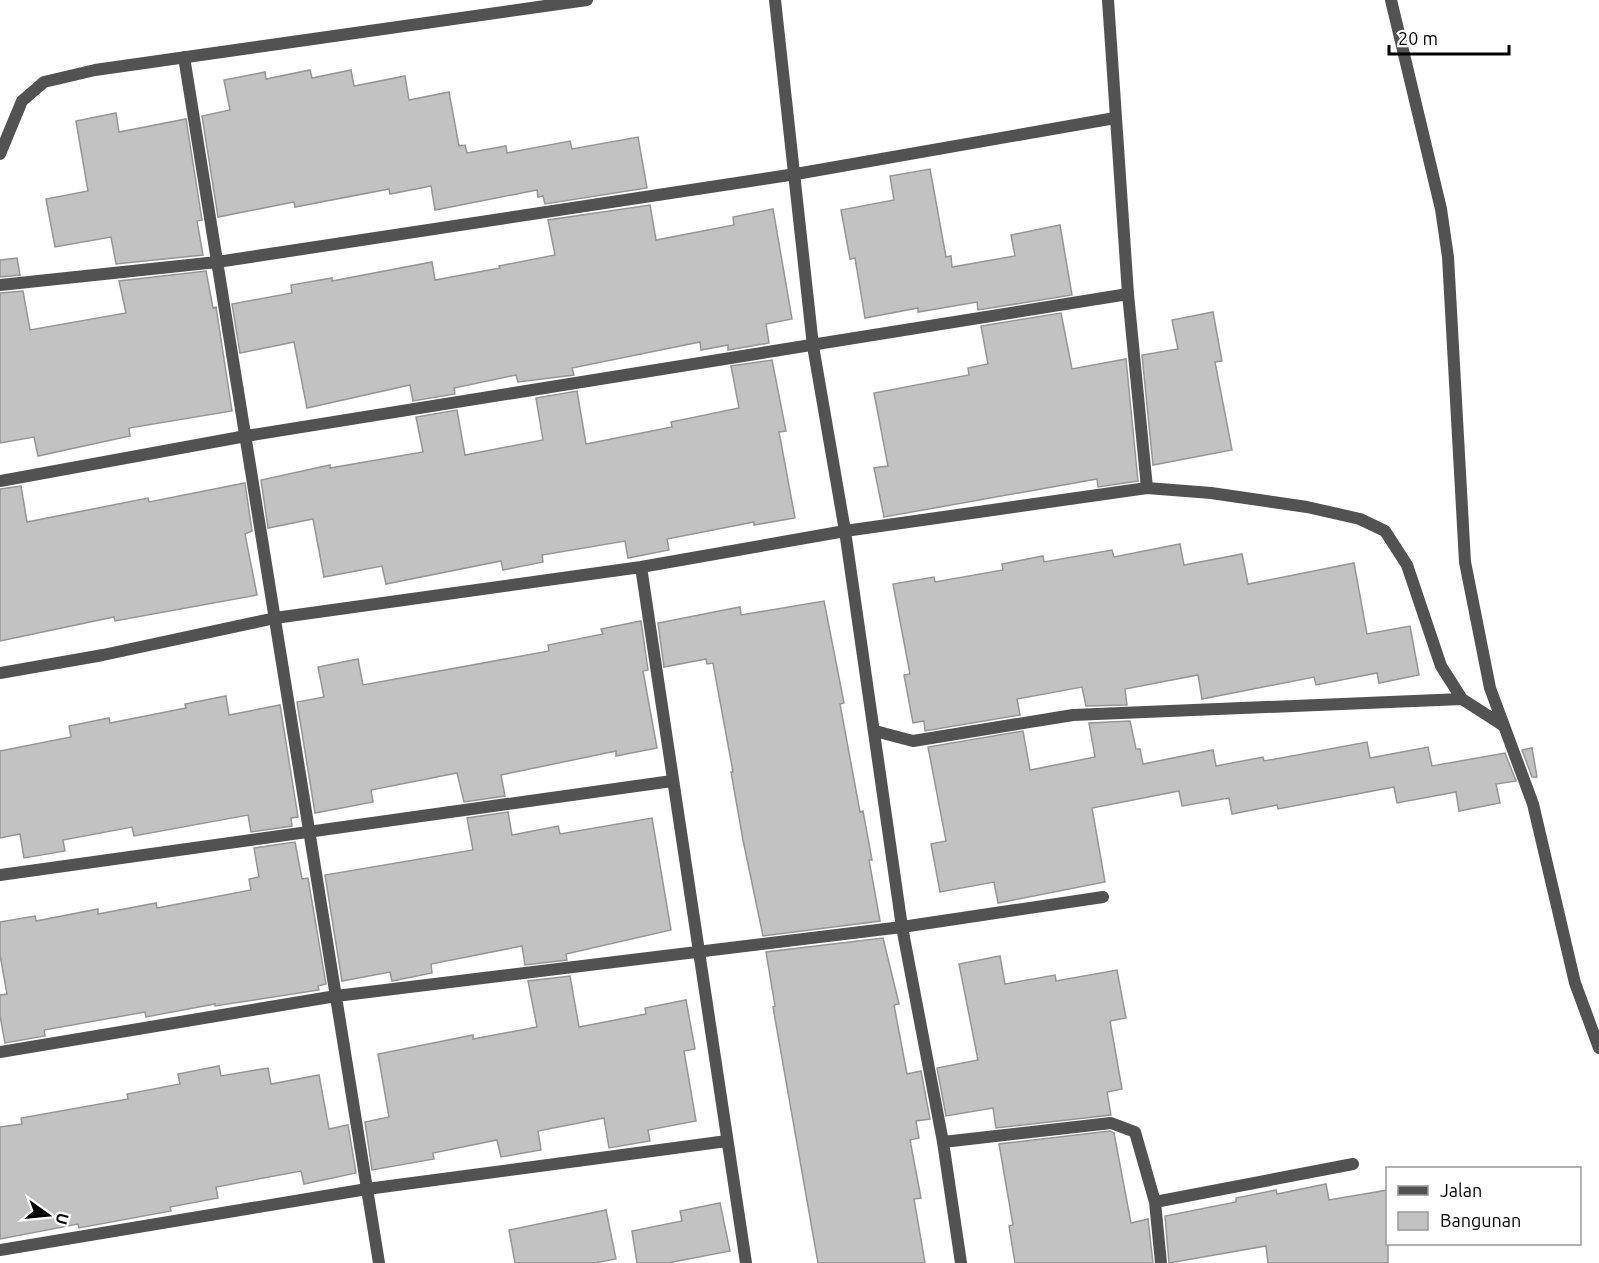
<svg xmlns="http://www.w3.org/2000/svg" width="1599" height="1263" viewBox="0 0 1599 1263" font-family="Ubuntu,sans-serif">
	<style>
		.building { fill: #c2c2c2; stroke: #969696; stroke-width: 1.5 }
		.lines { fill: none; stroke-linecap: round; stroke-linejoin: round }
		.street { stroke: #525252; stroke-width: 12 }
	</style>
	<rect width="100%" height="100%" fill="#fff"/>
	<path class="building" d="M310,70l2,8 39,-8 3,16 51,-10 4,24 40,-8 10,54 6,-1 2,8 39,-7 1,7 63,-12 2,8 66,-12 9,51 -102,16 -2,-8 -5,1 -1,-7 -102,20 -4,-24 -41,8 -1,-5 -94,18 -1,-5 -76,15 -16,-101 28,-6 -6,-30 41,-8 1,7z
		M116,113l3,19 67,-13 16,101 -5,1 6,34 -87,9 -5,-27 -56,10 -9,-48 42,-8 -12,-70z
		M930,169l16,88 5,-1 1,11 63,-11 -4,-21 49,-10 12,70 -94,15 -1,-8 -59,10v-4l-53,10 -10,-60 -5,1 -9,-49 53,-10 -4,-24z
		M650,205l6,35 78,-15 -1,-8 40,-8 19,110 -26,5 3,19 -41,7v-5l-27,5 -1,-8 -128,26 2,7 -56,7 -2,-7 -62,13 1,6 -42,7 -3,-16 -103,23 -13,-66 -54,11 -8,-49 60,-11 -1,-8 41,-7v3l100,-19 3,18 65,-12 -1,-2 56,-11 -7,-35z
		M17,258l3,17 -20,2v-17z
		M206,271l7,37 3,-1 16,104 -103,17 1,8 -92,20 -4,-19 -34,6v-150l23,-2 7,39 96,-17 -7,-32z
		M1213,312l9,49 -7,1 17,88 -79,15 -11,-110 36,-6 -6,-29z
		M1061,313l11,56 54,-10 12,122 -40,6 -1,-8 -213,38 -10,-49 14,-2 -14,-73 95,-18 -1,-7 20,-4 -7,-38z
		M772,360l14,71 -7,1 16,86 -41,7v-3l-87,17 2,11 -41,8 -3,-17 -83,14 1,7 -40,8 -2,-9 -115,23 -4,-18 -58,11 -11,-58 -45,9 -7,-48 69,-15v3l93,-16 -7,-35 41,-7 8,45 78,-15 -7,-42 41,-7 9,53 86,-17 -1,-5 68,-14 -8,-42z
		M245,483l7,48 -7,3 12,61 -142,26 -1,-4 -114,24v-152l21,-3 6,36 121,-24 1,4z
		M1180,544l4,21 58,-11 6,30 106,-21 13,71 43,-8 9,49 -40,8 -2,-10 -61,12 -2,-8 -112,22 -4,-24 -73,14 2,16 -41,1 -4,-19 -65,12 3,16 -95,16 -1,-10 -11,2 -9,-48 6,-1 -17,-90 41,-7 1,5 68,-12 -1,-6 41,-8 1,6 68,-12 2,7z
		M824,601l20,102 -4,1 20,108 3,-1 9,49h-3l11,61 -117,15 -20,-96 -12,-68h2l-20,-109 -6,1 -1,-5 -42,8 -6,-44 82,-16 1,8z
		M641,621l7,49 -5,1 14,77 -41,8v-5l-115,24 4,21 -41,6 -7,-29 -86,17 2,12 -58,11 -18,-111 27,-5 -6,-30 40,-8 5,26 186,-34 -1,-6 55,-11 -2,-5z
		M226,696l3,19 51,-10 18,112 -7,1 1,8 -41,6 -3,-17 -114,21 -2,-9 -69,13 2,11 -41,7 -4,-24 -20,4v-87l71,-14 -2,-11 40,-8 1,5 76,-15 -1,-4z
		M1130,721l6,28h4l3,15 70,-14 3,16 47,-9 1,4 103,-19 3,16 58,-11 4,19 73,-13 11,28 -20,3 4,19 -41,8 -3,-19 -59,11 -3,-16 -116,22 -1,-4 -45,9 -3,-16 -47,8 -3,-15 -87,17 13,74 -107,21 -4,-21 -54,10 -9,-48 15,-3 -18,-94 95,-16 7,39 65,-13 -6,-34z
		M1532,748l5,29h-5l-10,-27z
		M508,812l4,23 46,-9 2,8 92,-16 19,112 -105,24 1,6 -42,5 -3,-19 -91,18 1,9 -40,8 -2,-9 -48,9 -17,-106 148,-25 -6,-32z
		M295,842l7,37 6,-1 18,106 -8,2 1,4 -104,16v-2l-69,13 -1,-5 -101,18 1,6 -40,7 -5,-27v-21l7,-1 -7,-39v-33l35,-6 1,5 62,-12v5l58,-11 1,5 94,-18 -2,-11 10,-2 -5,-29z
		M883,938l16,66 -5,1 13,69 14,-3 9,48 -14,2 3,17 -9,2 11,58 -7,1 11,64h-107l-45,-256 2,-1 -9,-54z
		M1000,956l5,28 50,-9 1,6 61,-11 9,48 -16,3 12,68 -15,3 4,23 -115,13 -3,-20 -47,8 -9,-48 41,-8 -19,-96z
		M570,976l9,51 67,-13 -1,-6 41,-8 9,49 -11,2 12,70 -48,9 2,11 -41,7 -5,-30 -66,13 3,19 -40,7 -4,-17 -64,13 1,6 -62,11 -7,-48 24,-5 -11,-63 95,-19v4l64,-12 -9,-46z
		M219,1066l2,10 47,-8 3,16 48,-9 10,54 19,-4 8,48 -52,11 -3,-13 -85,16 2,11 -48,9 1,4 -92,17 -1,-4 -78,15v-112l22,-3 -1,-6 107,-19 -1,-5 53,-10 -2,-10z
		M1110,1131l4,2 17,90 17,-4 5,44h-138l-6,-37 4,-1 -14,-81z
		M1326,1184l3,16 59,-10v73h-120l-2,-17 -97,17 -4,-47 71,-14v-4l40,-8 1,4z
		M720,1203l10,48 -62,12h-31l-5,-32 50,-10 -2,-10z
		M606,1210l10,49 -22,4h-79l-6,-33z"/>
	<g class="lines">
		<path class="street" d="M775,0l38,346 32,185 57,396 41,215 18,121
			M1108,0l20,294 19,194
			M1391,0l50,209 7,48 17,305 25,126 43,116 42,179 24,65
			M184,57l195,1206
			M0,154l22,-53 22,-19 51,-12 492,-70
			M0,285l217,-23 579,-88 319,-56
			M0,481l246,-45 882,-142
			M641,567l105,696
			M0,673l103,-18 172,-37 366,-51 204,-36 302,-43 64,5 96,14 53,12 25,12 22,34 34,101 21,33 42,27
			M875,731l38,10 160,-26 389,-16
			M0,875l672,-94
			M0,1052l336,-56 566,-69 201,-30
			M943,1142l168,-19 24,9 20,70 6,61
			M1155,1202l198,-38
			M0,1250l367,-61 360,-48"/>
	</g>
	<rect x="1386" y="1167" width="195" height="78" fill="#ffffff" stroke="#999999" stroke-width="1.5"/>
	<rect x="1398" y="1186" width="30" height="9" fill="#525252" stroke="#999999" stroke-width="1.5"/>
	<text x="1440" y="1197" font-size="18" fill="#000000">Jalan</text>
	<rect x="1398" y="1212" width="30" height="18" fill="#c2c2c2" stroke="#999999" stroke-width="1.5"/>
	<text x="1440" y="1227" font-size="18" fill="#000000">Bangunan</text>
	<g transform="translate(48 1215) rotate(105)" stroke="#ffffff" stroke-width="4.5" paint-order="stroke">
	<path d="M0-4.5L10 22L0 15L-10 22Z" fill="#000000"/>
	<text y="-9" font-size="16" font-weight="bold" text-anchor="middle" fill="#000000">U</text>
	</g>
	<path d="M1389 45v9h120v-9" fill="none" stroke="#000000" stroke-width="3"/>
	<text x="1398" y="45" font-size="18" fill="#000000" stroke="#ffffff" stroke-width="4.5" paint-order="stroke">20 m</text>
</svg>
